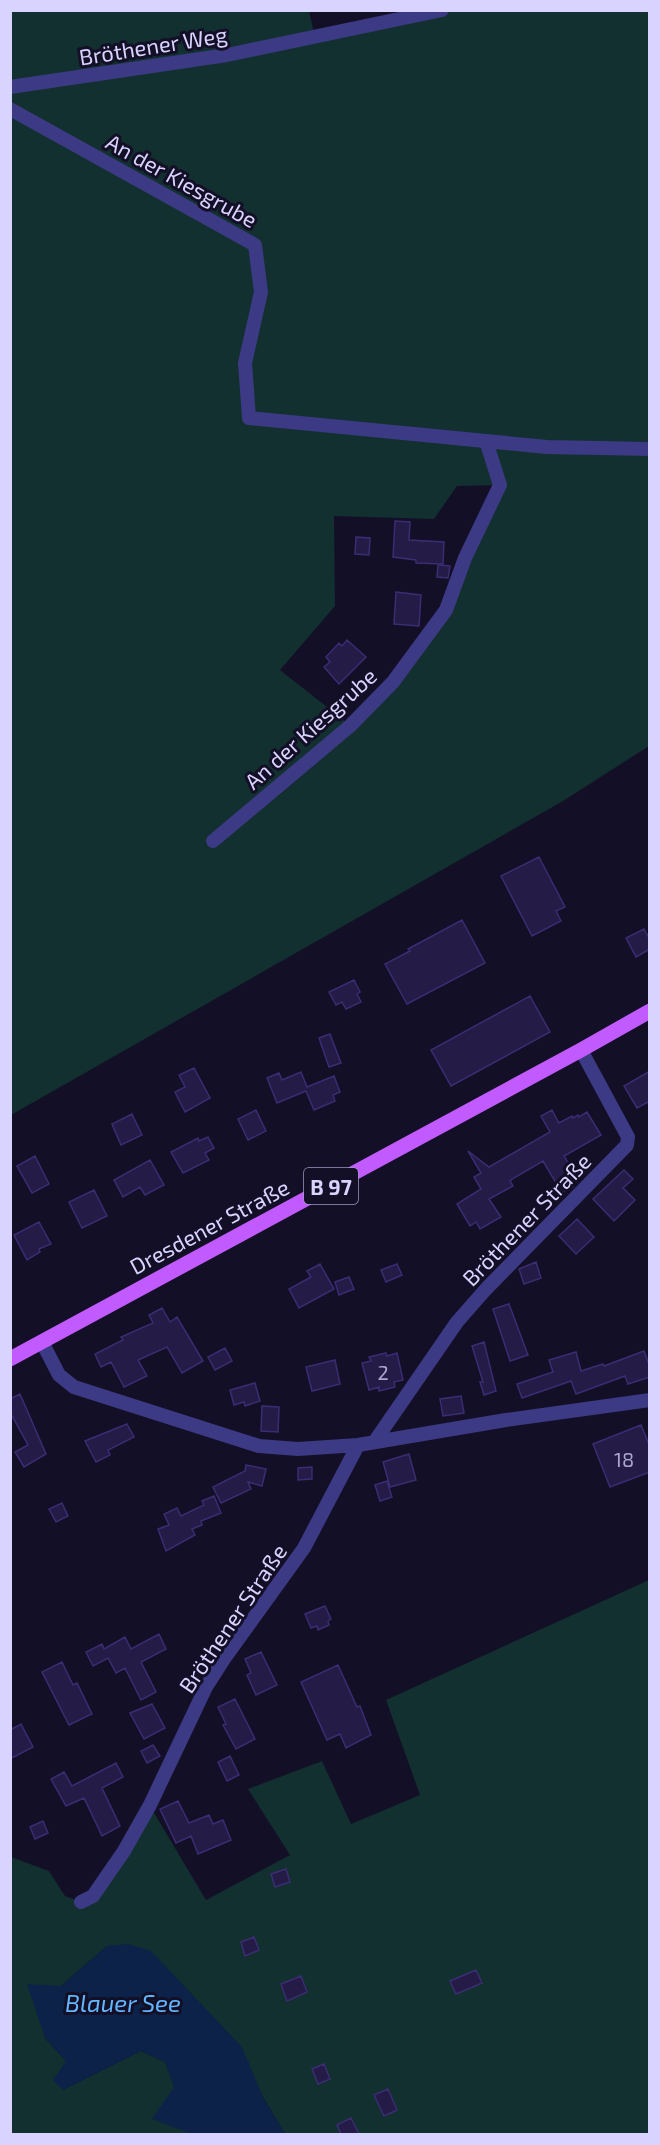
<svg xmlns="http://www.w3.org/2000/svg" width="660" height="2145" viewBox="0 0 660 2145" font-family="'Exo 2',sans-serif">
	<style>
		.green { fill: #12302f; fill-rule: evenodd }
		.water { fill: #0c2248 }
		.building { fill: #241b47; stroke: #3b2d73; stroke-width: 1.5 }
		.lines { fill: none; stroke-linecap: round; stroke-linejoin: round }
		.minor { stroke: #3d3a85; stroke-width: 14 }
		.primary { stroke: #c25bff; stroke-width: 15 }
		.labels { text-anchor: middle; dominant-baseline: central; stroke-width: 6; stroke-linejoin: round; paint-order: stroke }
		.number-label { font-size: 20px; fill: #aca6d1 }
		.shield { fill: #130f26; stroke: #9e99be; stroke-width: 1.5 }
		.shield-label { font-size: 21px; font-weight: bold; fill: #d9d4ff }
		.street-label { font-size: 22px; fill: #d9d4ff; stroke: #130f26 }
		.water-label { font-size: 24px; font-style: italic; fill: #62b6ff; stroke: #130f26 }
	</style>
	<rect width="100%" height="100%" fill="#130f26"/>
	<path class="green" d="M11,11h298l6,26 126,-26h208v735l-86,55 -552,314zM499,485l-54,125 -95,115 -70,-55 55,-64 -1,-90 100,3 23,-33z
		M649,1580v554h-364l-22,-37 -156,-151 -46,40 -16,52 21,23 -3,29 78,-39 24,11 27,72h-181v-277l38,14 16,25 16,6 69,-96 56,94 84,-45 -42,-66 74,-28 29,63 69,-29 -34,-95z"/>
	<path class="water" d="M128,1944l23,7 91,96 21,50 22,37h-93l-40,-15 22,-32 -9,-25 -24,-11 -78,39 -10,-10 13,-19 -21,-23 -18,-54 34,2 46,-40z"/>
	<path class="building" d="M395,521l15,1 -1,18 35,2 -1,22 -27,-1v-3l-23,-3z
		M356,537l14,1 -1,17 -14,-1z
		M438,565l12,1 -2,12 -11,-1z
		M396,592l25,3 -2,31 -25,-2z
		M347,640l19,17 -27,27 -15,-17 6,-5 -4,-5 13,-14 3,3z
		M539,857l26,50 -9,4 5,10 -29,15 -31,-60z
		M462,920l23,43 -78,41 -22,-40 25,-13 -2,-2z
		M644,929l6,11v9l-14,8 -10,-19z
		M354,980l6,12 -3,2 4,8 -15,7 -4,-7 -6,3 -7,-13z
		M530,996l20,36 -99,54 -20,-36z
		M330,1034l11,29 -12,4 -10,-29z
		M194,1068l16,30 -25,14 -10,-20 10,-5 -6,-12z
		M650,1071v30l-13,7 -13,-22z
		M301,1072l6,15 27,-11 6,16 -7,3 2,6 -21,9 -8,-19 -29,12 -10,-25 12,-5 3,7z
		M256,1110l10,21 -18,9 -10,-21z
		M552,1110l7,13 13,-7 1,2 5,-3 1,2 8,-5 14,23 -37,21 9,15 -7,4 7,12 -11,6 -19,-32 -31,18 -2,2 3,5 -24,13 12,18 -21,12 -4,-7 -6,4 -13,-22 24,-15 -7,-12 7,-4 -13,-22 21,16 61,-35 -9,-16z
		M132,1114l10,21 -21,10 -9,-21z
		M208,1137l6,11 -9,5 4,7 -26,13 -12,-21 27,-14 1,3z
		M35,1156l14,28 -17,9 -15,-27z
		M150,1160l14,25 -19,10 -5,-8 -17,10 -9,-17z
		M624,1170l9,9 -10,9 12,12 -21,21 -21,-22z
		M94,1190l13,26 -25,12 -13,-26z
		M577,1219l17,18 -18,17 -17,-18z
		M39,1222l12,22 -12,5 1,3 -13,8 -13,-25z
		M536,1262l5,16 -17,6 -5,-15z
		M320,1264l14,25 -35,19 -10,-19 22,-12 -4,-6z
		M397,1264l5,11 -16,7 -5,-12z
		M349,1277l5,12 -15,6 -4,-13z
		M509,1304l19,51 -18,6 -17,-52z
		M162,1308l8,14 7,-5 26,44 -21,12 -15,-26 -29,13 9,16 -23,11 -13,-25 -10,5 -6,-13 28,-14 -2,-3 32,-14 -4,-8z
		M484,1342l12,49 -12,4 -4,-13h3l-11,-36z
		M225,1348l7,13 -17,9 -7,-13z
		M644,1351l6,16v10l-22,7 -3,-8 -49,18 -5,-13 -49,17 -5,-14 36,-12 -4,-12 27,-8 5,19 22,-7 1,2z
		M386,1353l1,3 10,-3 6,27 -9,2 1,5 -16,4v-4l-10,3 -7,-27 9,-2 -2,-4z
		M335,1360l5,24 -28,7 -6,-24z
		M255,1383l5,18 -15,5 -1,-4 -10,3 -4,-15z
		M20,1394l26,60 -22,13 -9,-15 13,-7 -18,-33v-13z
		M461,1396l3,17 -21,3 -3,-17z
		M262,1406l17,1 -1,25 -17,-1z
		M127,1424l7,13 -26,13 2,5 -14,7 -11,-21z
		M641,1425l9,22v25l-40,15 -17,-43z
		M409,1454l7,26 -26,7 -7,-25z
		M246,1465l20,4 -4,17 -14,-4 3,7 -30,14 -8,-16 32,-16z
		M312,1467v12l-14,1v-12z
		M387,1481l5,16 -12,4 -5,-16z
		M214,1496l7,17 -20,8 1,4 -10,4 3,6 -29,16 -8,-22 11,-4 -5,-11 13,-6 4,8 23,-11 -2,-4z
		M62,1503l6,13 -12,6 -7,-13z
		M325,1606l6,13 -3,2 1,4 -11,5 -1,-4 -6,2 -6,-14z
		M159,1634l7,15 -25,13 15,30 -15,8 -16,-32 -9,5 -8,-15 -15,8 -7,-14 16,-8 2,5 21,-12 6,12z
		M261,1652l16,33 -21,10 -9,-20 4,-2 -6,-14z
		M62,1662l11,23 4,-2 15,31 -23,11 -27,-53z
		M338,1665l19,42 3,-1 11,29 -25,13 -6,-14 -13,6 -26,-58z
		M235,1699l20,40 -19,10 -13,-24 3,-1 -8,-17z
		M152,1704l13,24 -21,11 -14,-26z
		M21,1724l12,23 -23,12v-29z
		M153,1745l7,11 -13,7 -6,-12z
		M230,1756l9,19 -12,6 -9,-19z
		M116,1763l7,14 -21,11 18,38 -18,10 -18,-38 -18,8 -15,-27 13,-7 8,14z
		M178,1801l11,22 20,-8 4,9 10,-4 8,20 -33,14 -7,-18 -15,7 -16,-34z
		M43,1821l5,12 -13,6 -5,-12z
		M286,1869l4,13 -15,5 -4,-13z
		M254,1937l5,13 -14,6 -4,-14z
		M476,1970l6,13 -26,11 -6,-13z
		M301,1976l6,16 -20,9 -6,-17z
		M324,2064l6,15 -12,5 -6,-15z
		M388,2089l9,21 -13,6 -10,-21z
		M351,2118l8,16h-18l-4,-9z"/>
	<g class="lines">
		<path class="minor" d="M10,87l217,-32 215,-45
			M10,109l245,136 6,47 -16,71 4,55 298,29 103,2
			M213,841l137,-115 43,-44 53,-72 19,-52 35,-73 -14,-44
			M42,1342l17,33 15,12 185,59 39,3 60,-4 148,-25 144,-20
			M375,1441l82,-119 29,-33 141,-144 1,-8 -47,-87
			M81,1902l12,-6 31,-45 26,-46 56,-118 18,-28 80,-111 54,-103"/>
		<path class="primary" d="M10,1359l571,-309 69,-39"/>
	</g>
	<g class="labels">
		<g class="number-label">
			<text x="383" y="1372">2</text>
			<text x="624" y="1459">18</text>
		</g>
		<rect class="shield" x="304" y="1168" width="54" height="36" rx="4.5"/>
		<g class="shield-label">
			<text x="331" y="1186">B 97</text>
		</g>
		<g class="street-label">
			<text transform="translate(153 45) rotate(-9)">Bröthener Weg</text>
			<text transform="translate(182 180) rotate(29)">An der Kiesgrube</text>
			<text transform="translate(310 728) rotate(-42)">An der Kiesgrube</text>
			<text transform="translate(526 1219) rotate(-46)">Bröthener Straße</text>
			<text transform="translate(209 1226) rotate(-28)">Dresdener Straße</text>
			<text transform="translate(232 1618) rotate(-56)">Bröthener Straße</text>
		</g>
		<g class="water-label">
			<text x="123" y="2002">Blauer See</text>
		</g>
	</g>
	<rect width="660" height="2145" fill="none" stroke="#d9d4ff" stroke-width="24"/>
</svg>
